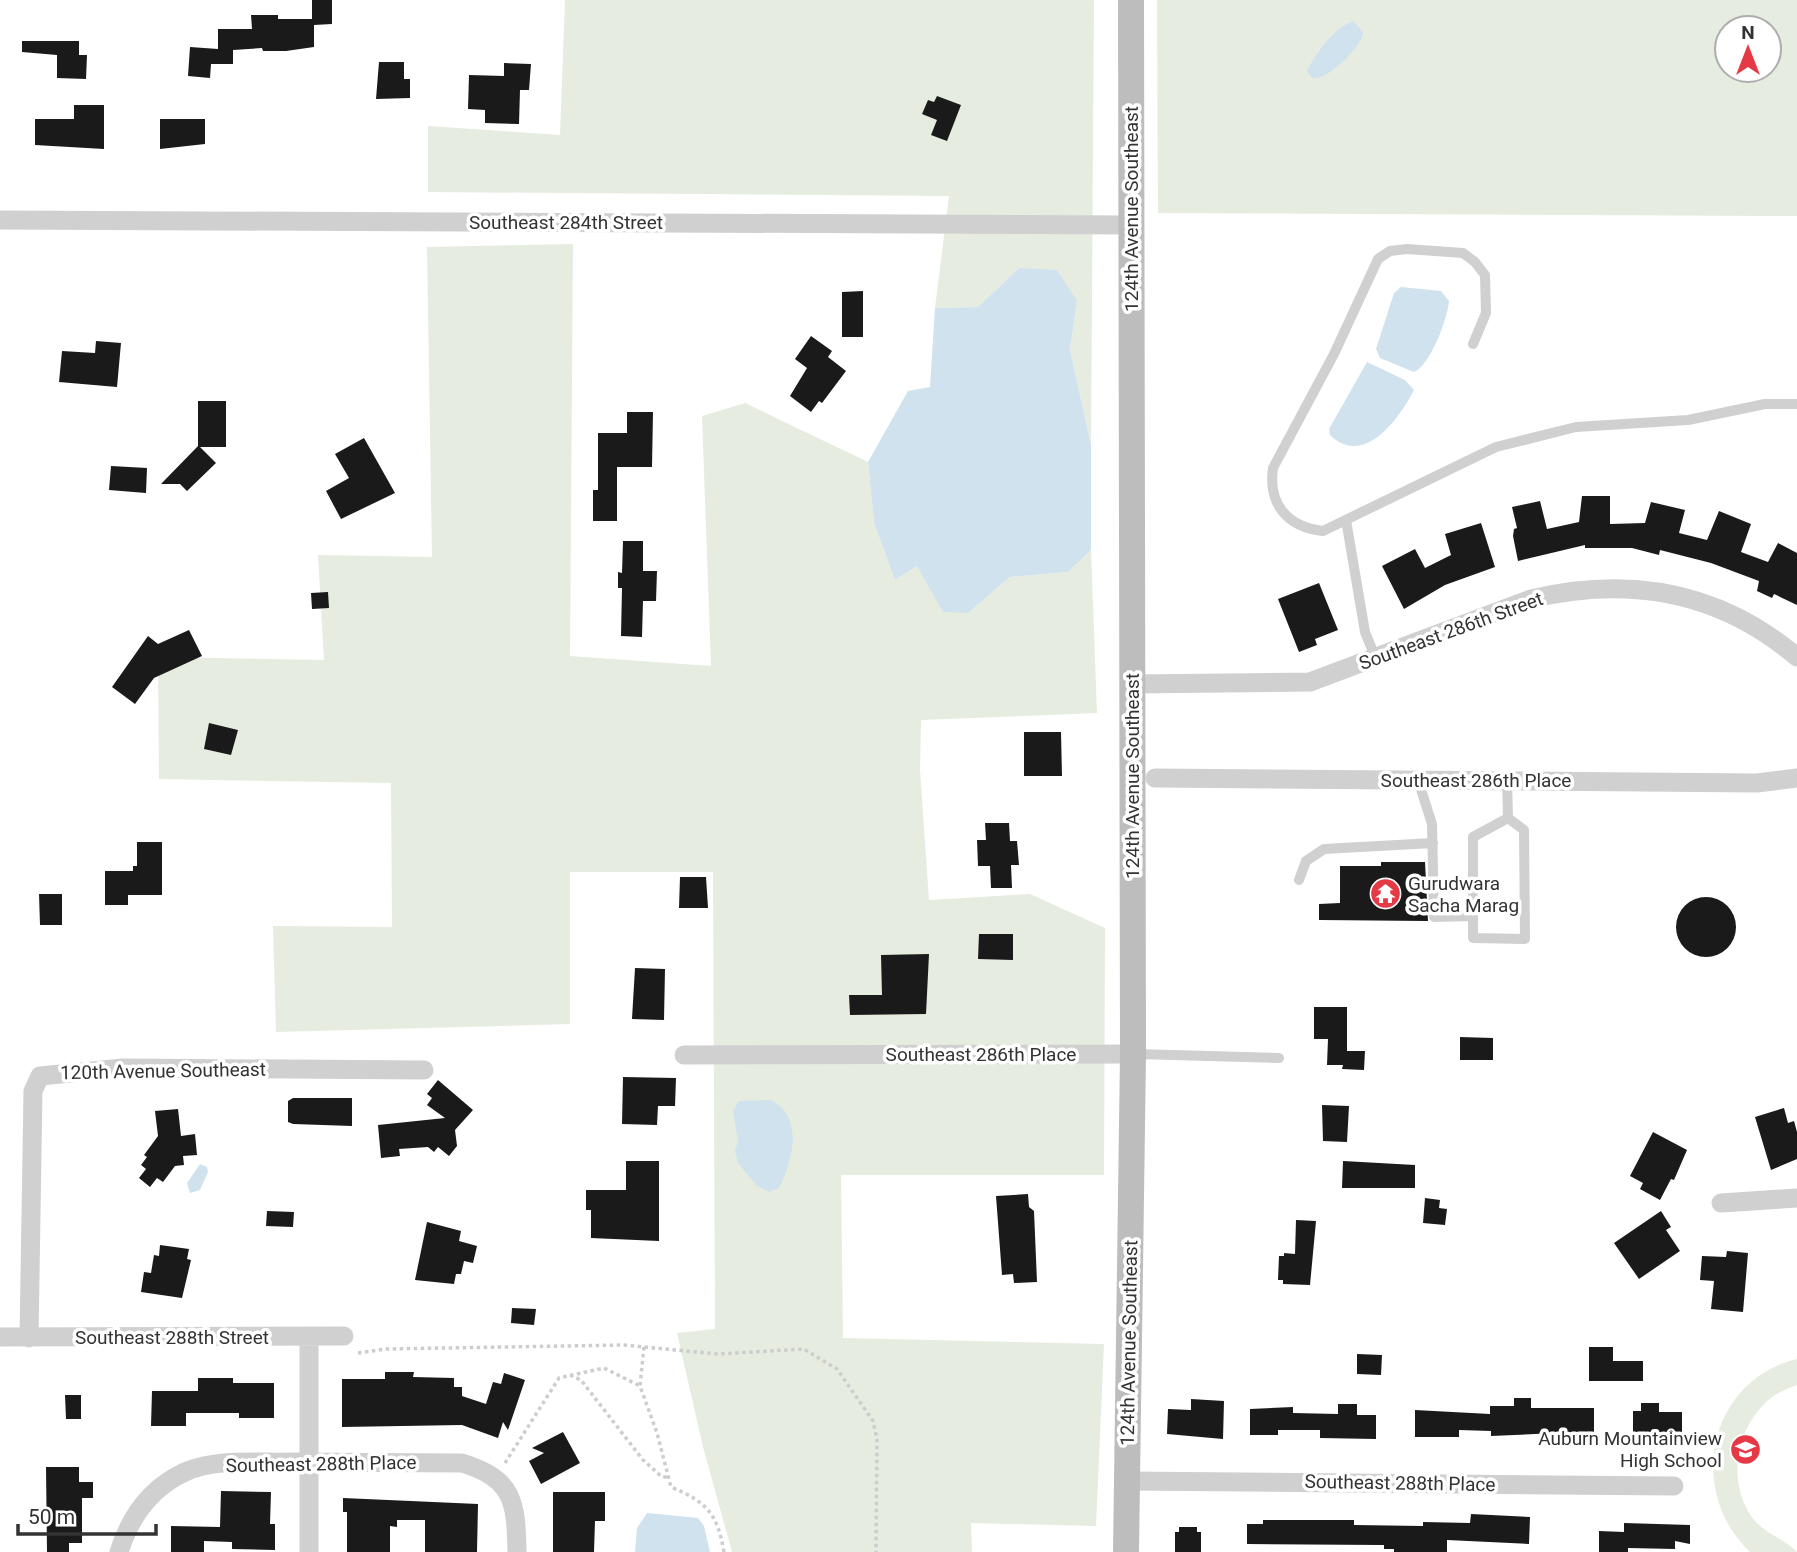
<svg xmlns="http://www.w3.org/2000/svg" width="1797" height="1552" viewBox="0 0 1797 1552" font-family="Roboto,sans-serif">
	<style>
		.green { fill: #e6ecdf; fill-rule: evenodd }
		.water { fill: #cfe2ee }
		.building { fill: #1a1a1a }
		.lines { fill: none; stroke-linecap: round; stroke-linejoin: round }
		.path { stroke: #cdcdcd; stroke-width: 3.5; stroke-dasharray: 3.5 3.5; stroke-linecap: butt }
		.lane { stroke: #d0d0d0; stroke-width: 10 }
		.street { stroke: #d0d0d0; stroke-width: 19 }
		.secondary { stroke: #bdbdbd; stroke-width: 26 }
		.labels { text-anchor: middle; dominant-baseline: central; stroke-width: 7; stroke-linejoin: round; paint-order: stroke }
		.street-label { font-size: 19px; fill: #333; stroke: #fff }
		.poi-label { font-size: 19px; fill: #333; stroke: #fff; text-anchor: start }
	</style>
	<rect width="100%" height="100%" fill="#fff"/>
	<path class="green" d="M565,0h529l-3,445 -21,-95 7,-49 -58,-33 -41,39 -43,1 14,-112 -521,-4v-66l132,9z
		M1157,0h640v216l-639,-3zM1727,28h42v42h-42z
		M573,244l-3,412 141,10 -9,-250 43,-13 123,59 6,61 21,57 22,-14 51,47 42,-36 58,-5 23,-22 6,163 -176,7 -1,50 9,130 101,-6 75,34 -1,247h-263l2,163 261,6 -8,182 -125,-3 1,29h-240l-29,-105 -26,-114 38,-4 -2,-457h-143v152l-294,8 -3,-106 119,1 -1,-144 -232,-4 -1,-122 166,3 -6,-105 114,2 -5,-310z
		M1797,1359v26c-8,3 -18,7 -25,12 -36,28 -47,86 -18,123 12,14 32,20 43,32h-47c-64,-61 -42,-171 47,-193z"/>
	<path class="water" d="M1353,21l10,11c0,14 -37,50 -51,46l-5,-7c10,-19 26,-42 46,-50z
		M1019,268l38,2 20,31 -7,49 21,95v105l-23,22 -58,5 -42,36 -25,-1 -26,-46 -22,14 -21,-57 -6,-61 40,-71 22,-4 5,-79 43,-1z
		M1401,287l40,4 8,10c-1,17 -19,65 -35,71l-34,-14 -4,-9 18,-56z
		M1367,362l38,18 9,10c-15,29 -50,78 -84,45l-1,-6z
		M771,1100c34,17 21,62 8,88l-10,4 -13,-7 -18,-22 -3,-12 3,-10 -5,-30 6,-10z
		M200,1164l7,3 1,5 -8,18 -10,3 -3,-10z
		M647,1513l51,5 6,8 6,26h-75l2,-24z"/>
	<path class="building" d="M312,0h20v24l-18,1v22l-28,4h-23l-1,-3 -29,2v14h-22l-1,14 -22,-2 2,-29 28,2v-20h34l-1,-14h27v4h34z
		M22,41h57v14h8l-1,24 -29,-1v-23l-35,-3z
		M379,62h25v17h6v19l-34,1z
		M504,63l27,1 -2,26h-9l-1,34 -34,-1v-13l-17,-1 1,-34 35,1z
		M937,96l24,9 -14,36 -16,-6 6,-15 -15,-6 6,-14 6,2z
		M74,105h30v44l-69,-4v-26h39z
		M160,119h45v25l-45,5z
		M863,291v46h-21v-45z
		M811,336l21,15 -4,6 18,14 -24,32 -3,-2 -8,11 -21,-16 17,-28 -12,-9z
		M96,341l25,2 -4,44 -58,-5 3,-31 33,2z
		M198,401h28v46h-26l16,16 -29,28 -7,-7h-19l37,-38z
		M627,412h26l-1,55h-35v54h-24v-31h5v-57h29z
		M364,438l31,55 -54,26 -15,-28 23,-13 -14,-24z
		M111,466l36,2 -1,25 -37,-3z
		M1582,496h28v28l35,-1 6,-21 34,8 -6,23 28,7 12,-29 32,13 -10,28 27,10 10,-19 19,10v52l-23,-11 -2,4 -15,-7 2,-10 -48,-18 -51,-13 -1,5 -27,-7h-47v-3l-67,16 -5,-25 1,-7 3,-1 -5,-21 28,-6 7,28 32,-7z
		M1481,523l14,44 -50,18 -41,24 -22,-43 33,-17 10,19 26,-13 -6,-21z
		M623,541h20v30h14l-1,30h-13l-1,36 -21,-1 1,-48h-4v-16l4,1z
		M1319,583l19,47 -23,9 2,6 -18,7 -21,-53z
		M328,592l1,16 -17,1 -1,-16z
		M189,630l13,26 -48,22 -19,26 -23,-17 36,-51 10,8z
		M209,723l29,7 -7,25 -27,-6z
		M1024,732h37l1,44h-38z
		M985,823h24l1,18h7l2,24h-8l1,23h-21l-1,-22h-12l-1,-26h9z
		M137,842h25v53h-34v10h-23v-34h28v-5h4z
		M1381,862h44l3,59 -109,-1v-16l21,-1v-37h41z
		M680,877h26l2,31h-29z
		M39,894h23v31h-22z
		M1676 927a30 30 0 1 1 60 0a30 30 0 1 1-60 0Z
		M979,934h34v26l-35,-1z
		M929,954l-3,60 -76,1 -1,-20h33l-1,-40z
		M635,968l30,1 -1,51 -32,-1z
		M1314,1007h33v44h18l-1,19 -22,-1 1,-4h-16l1,-26h-14z
		M1460,1037l33,1v22h-33z
		M623,1077l53,1 -1,28h-17l-1,19 -35,-1z
		M438,1080l35,30 -18,20 2,16 -8,10 -11,-9 -4,5 -6,-5 -29,2 1,7 -19,2 -3,-33 67,-7 -18,-13 5,-7 -5,-4z
		M293,1098h59v28l-59,-2 -5,-2v-21z
		M1322,1105l27,1 -2,36 -24,-1z
		M1784,1108l4,15 6,-2 3,11v27l-26,11 -16,-53z
		M178,1109l3,27 14,-2 2,21 -14,1 1,9 -9,1 -12,16 -6,-4 -7,9 -11,-9 7,-9 -5,-4 6,-8 -3,-2 14,-19 -3,-25z
		M1653,1132l34,18 -13,30 -3,-1 -11,21 -20,-11 3,-6 -13,-7z
		M626,1161h33v80l-68,-3v-28h-5v-20h40z
		M1343,1161l72,4v23h-73z
		M1028,1194l1,13 5,4 3,71 -23,1 -1,-9 -11,1 -6,-79z
		M1425,1198l15,2 -1,8 8,1 -2,16 -22,-2z
		M267,1211l27,1 -1,15 -27,-1z
		M1661,1211l10,16 -5,3 14,21 -41,28 -25,-36z
		M1296,1220l20,1 -6,64 -27,-1v-4h-5l1,-24h5v-3l11,1z
		M427,1222l34,9 -2,10 18,5 -4,17 -9,-2 -3,13h-5l-2,10 -39,-4z
		M160,1245l29,4 -2,10 4,1 -9,38 -41,-6 3,-20 7,1 3,-18 5,1z
		M1727,1251l21,2 -5,59 -32,-3 3,-28 -14,-1 2,-24 24,1z
		M512,1308l24,1 -2,16 -23,-2z
		M1589,1347h24v14h30v20h-54z
		M1357,1354l25,1 -1,20 -24,-1z
		M385,1372h29l-1,5 41,1v9h8v9l24,8 7,-22 8,2 3,-11 21,7 -17,50 -5,-8 -5,16 -36,-13 -120,2v-48h43z
		M198,1378h35v5h41v35h-35v-5h-53v13h-35l1,-35h46z
		M65,1395h16v24h-15z
		M1514,1398h17v10h63v25h-18v4h-20v-4l-65,3v-5l-32,-1v7h-44v-27l75,4v-8h24z
		M1191,1399l33,2 -1,38 -56,-5 1,-25 23,1z
		M1641,1403h18v9h23v25h-49v-26h8z
		M1338,1404h19v11h19v24l-56,-1v-8h-42v5h-28v-26l43,-2v6l45,1z
		M563,1432l17,31 -39,21 -12,-23 15,-8 -12,-5z
		M46,1467h33v15h14v16h-11v45h-13v9h-22z
		M221,1491l50,1 -1,32h5v26l-43,-1v-7l-28,-1v11h-33v-26l49,1z
		M553,1492h52v29h-10l-1,31h-41z
		M343,1498l135,6 -1,48h-52v-32h-28v7l-7,-1v26h-43v-40h-4z
		M1471,1514l59,3 -1,27 -82,-4v12h-53v-3h-10v-4l-137,-1v-20h16v-4h91v5l69,1v-4l47,1z
		M1624,1523l66,2v19l-15,-3v8l-47,-1v4h-29v-21l25,1z
		M1179,1527h18v5h4v20h-26v-20h4z"/>
	<g class="lines">
		<path class="path" d="M644,1347l-4,39 17,47 14,54c36,15 46,26 53,65
			M358,1353l28,-4 238,-4 94,9 86,-5 33,20 36,52 4,18 -1,113
			M570,1375l11,5 62,80 19,17h7
			M505,1463l54,-85 45,-10 36,18"/>
		<path class="lane" d="M1473,344l13,-31 -1,-38 -10,-13 -12,-9 -56,-4 -17,2 -12,8 -44,95 -61,114c-5,36 14,59 50,63l173,-84 80,-20 112,-7 77,-16h32
			M1346,520l19,112 11,27
			M1418,780l14,44 2,93 38,-1
			M1507,780l1,38 -35,19v101l52,1 -1,-109 -16,-12
			M1299,880l7,-19 18,-12 109,-6
			M1136,1054l143,4"/>
		<path class="street" d="M0,220l1131,5
			M1132,684l178,-2 221,-83c97,-23 188,-8 266,58
			M1155,778l602,5 40,-5
			M684,1055l449,-1
			M1721,1203l76,-5
			M0,1337l344,-1
			M29,1338l4,-247 7,-15 83,-8 301,2
			M1127,1481l547,5
			M119,1552c11,-35 31,-64 66,-80 31,-14 72,-9 106,-10 57,0 114,1 171,1 52,16 54,39 55,89
			M309,1552v-216"/>
		<path class="secondary" d="M1126,1552l7,-498 -2,-1054"/>
	</g>
	<defs>
		<symbol id="temple-disc" viewBox="-11 -11 22 22"><circle r="9.5" fill="#e63946" stroke="#fff"/><path d="M0-6L5-2H3V0L6.5 2.5H4V6H1.5V3h-3V6H-4V2.5H-6.5L-3 0V-2H-5Z" fill="#fff"/></symbol>
		<symbol id="school-disc" viewBox="-11 -11 22 22"><circle r="9.5" fill="#e63946" stroke="#fff"/><path d="M0-5L7-2L0 1L-7-2ZM-4 1L0 2.5L4 1V4Q0 6-4 4Z" fill="#fff"/></symbol>
	</defs>
	<g fill-rule="evenodd">
		<use href="#temple-disc" x="1368" y="876" width="35" height="35"/>
		<use href="#school-disc" x="1728" y="1432" width="35" height="35"/>
	</g>
	<g class="labels">
		<g class="street-label">
			<text transform="translate(1131 209) rotate(-90)">124th Avenue Southeast</text>
			<text x="566" y="222">Southeast 284th Street</text>
			<text transform="translate(1451 631) rotate(-20)">Southeast 286th Street</text>
			<text transform="translate(1132 776) rotate(-90)">124th Avenue Southeast</text>
			<text x="1476" y="780">Southeast 286th Place</text>
			<text x="981" y="1054">Southeast 286th Place</text>
			<text transform="translate(163 1071) rotate(-1)">120th Avenue Southeast</text>
			<text x="172" y="1337">Southeast 288th Street</text>
			<text transform="translate(1129 1343) rotate(-89)">124th Avenue Southeast</text>
			<text transform="translate(321 1464) rotate(-1)">Southeast 288th Place</text>
			<text transform="translate(1400 1483) rotate(1)">Southeast 288th Place</text>
		</g>
		<g class="poi-label">
			<text x="1408" y="883">Gurudwara<tspan x="1408" dy="22">Sacha Marag</tspan></text>
			<text x="1722" y="1438" text-anchor="end">Auburn Mountainview<tspan x="1722" dy="22">High School</tspan></text>
		</g>
	</g>
	<g transform="translate(1748 49)"><circle r="33" fill="#ffffff" stroke="#adadad" stroke-width="2"/>
	<path d="M0-5L12 26L0 18L-12 26Z" fill="#e63946"/>
	<text y="-10" font-size="19" font-weight="bold" text-anchor="middle" fill="#333333">N</text>
	</g>
	<path d="M18 1524v10h138v-10" fill="none" stroke="#333333" stroke-width="3.5"/>
	<text x="28" y="1524" font-size="21" fill="#333333" stroke="#ffffff" stroke-width="5" paint-order="stroke">50 m</text>
</svg>
